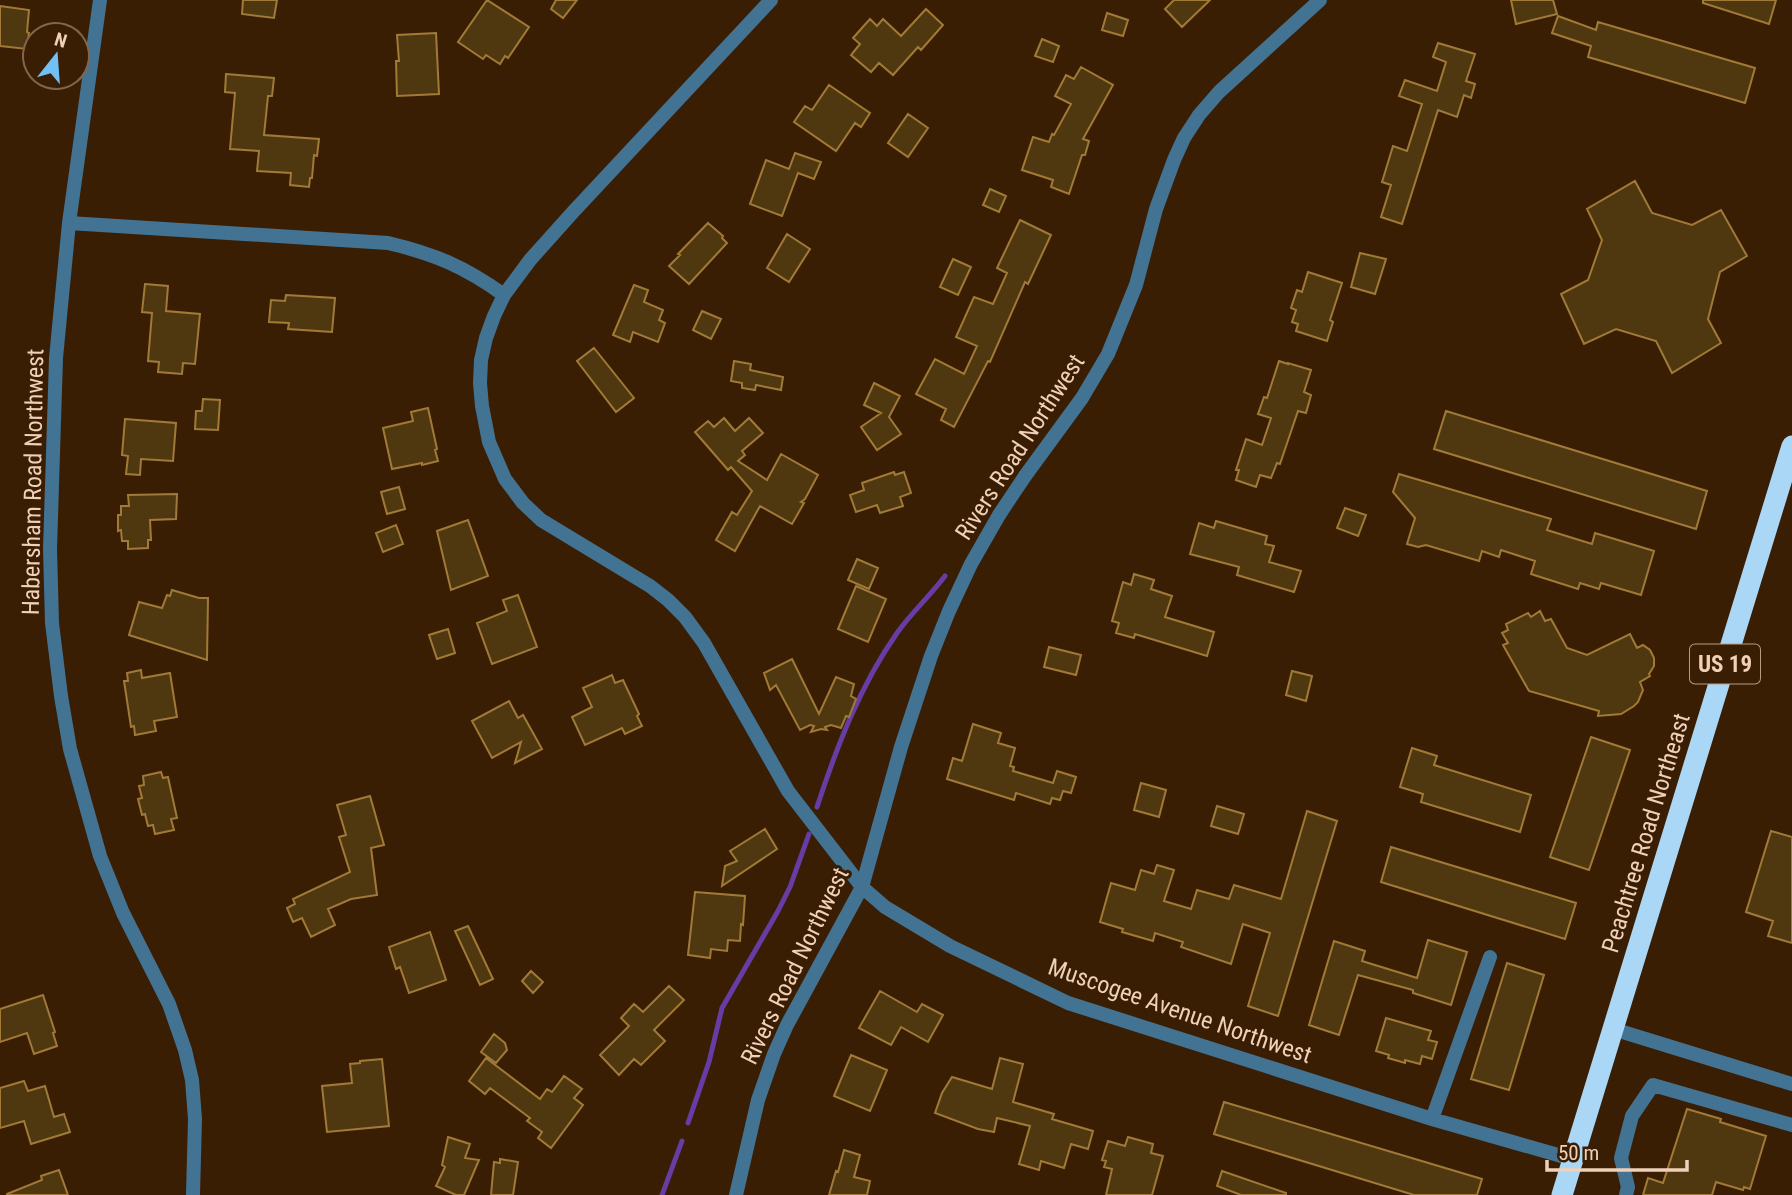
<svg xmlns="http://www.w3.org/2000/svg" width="1792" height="1195" viewBox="0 0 1792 1195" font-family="'Roboto Condensed',sans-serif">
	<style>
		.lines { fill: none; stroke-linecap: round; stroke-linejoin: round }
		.stream { stroke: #673da5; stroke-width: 5 }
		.building { fill: #4f3810; stroke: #a17a37; stroke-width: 2 }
		.street { stroke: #437392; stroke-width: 14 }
		.highway { stroke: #aad7f6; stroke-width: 21 }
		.labels { text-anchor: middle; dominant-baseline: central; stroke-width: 6; stroke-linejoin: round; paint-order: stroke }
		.shield { fill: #3a1e04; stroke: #b99b82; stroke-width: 2 }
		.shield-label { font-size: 23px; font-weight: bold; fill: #f0d0b8 }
		.street-label { font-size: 24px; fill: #f0d0b8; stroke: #3a1e04 }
	</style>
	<rect width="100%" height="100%" fill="#3a1e04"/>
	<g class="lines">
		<path class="stream" d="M817,807c20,-61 43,-121 80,-174 14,-20 33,-37 48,-57
			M688,1123l21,-61 13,-54 56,-97 12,-24 19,-53
			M662,1195l20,-54"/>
	</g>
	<path class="building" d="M243,0h34l-3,18 -32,-4z
		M487,0l42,27 -21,31 -3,-2 -5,8 -14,-9 -3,4 -25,-17z
		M556,0h21l-14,18 -12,-9z
		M1174,0h36l-28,27 -17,-18z
		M1511,0h42l4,14 -41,10z
		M1703,0h73l-7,24 -66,-21z
		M0,6l29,4 -2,22 2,1 -2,16 -27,-3z
		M926,9l17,16 -22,25 -3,-3 -25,28 -14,-12 -8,9 -20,-17 9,-11 -7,-6 17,-19 7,7 6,-7 18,17z
		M1107,13l21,7 -5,16 -21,-6z
		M1558,16l38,14 2,-8 157,46 -10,35 -157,-46 3,-11 -39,-13z
		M436,33l3,61 -42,2 -1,-35h3l-2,-26z
		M1042,39l17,7 -6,16 -18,-6z
		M1438,43l37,11 -9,27 9,3 -4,14 -7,-3 -7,22 -19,-7 -36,114 -21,-7 10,-32 -9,-3 11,-36 14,5 15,-47 -23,-8 6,-16 32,11 9,-29 -13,-5z
		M1081,67l32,18 -30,54 6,2 -4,14h-3l-13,39 -18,-7 2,-7 -31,-10 11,-33 16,5 3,-8 2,1 17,-31 -16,-8 11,-21 8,4z
		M226,74l48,4 -2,18h-4l-4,39 55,4 -2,17 -3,-1 -2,23h-2l-1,9 -19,-2 1,-12 -34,-2 2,-20 -29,-2 5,-56 -10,-1z
		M829,85l41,28 -9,14 -6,-4 -19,28 -42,-29 11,-16 7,4z
		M908,114l20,14 -20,29 -20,-14z
		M795,153l26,9 -7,17 -16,-6 -16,43 -32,-12 16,-44 23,9z
		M1635,181l17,32 40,12 29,-15 26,46 -27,16 -12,47 13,24 -49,30 -16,-32 -40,-12 -32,15 -23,-50 27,-14 14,-40 -15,-31z
		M990,189l16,7 -7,16 -16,-7z
		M1020,220l31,15 -23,49 -3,-2 -35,80 -2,-1 -34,66 -13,-7 5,-11 -30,-15 19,-35 29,15 13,-28 -21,-9 18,-40 19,7 14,-31 -10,-5z
		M708,223l15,13 -1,2 5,5 -38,41 -20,-18 11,-11 -2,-1z
		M787,234l23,15 -21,33 -22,-14z
		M1360,253l26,6 -11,35 -24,-7z
		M953,259l18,8 -13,28 -18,-8z
		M1308,272l34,11 -12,37 3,2 -6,19 -31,-10 2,-7 -6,-2 4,-12 -5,-2 6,-18 5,2z
		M145,284l23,2 -2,25 34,3 -5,50 -12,-1 -1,11 -24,-2 1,-10 -11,-1 4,-48 -10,-1z
		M634,285l14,5 -4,12 19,8 -4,10 6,3 -7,19 -25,-10 -3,10 -17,-7z
		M286,295l49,3 -3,34 -44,-3 1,-6 -20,-1 2,-22 14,1z
		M702,311l19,8 -10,20 -18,-9z
		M594,348l40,50 -18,14 -39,-51z
		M734,361l17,3 -1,6 33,7 -2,13 -25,-5 -1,5 -13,-2v-5l-11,-2z
		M1279,361l9,3v-1l23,7 -7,22 7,3 -5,18 -8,-2 -18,53 -3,-1 -6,15 -11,-3 -4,12 -20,-7 3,-10h-3l10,-31 16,6 9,-27 -13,-4 6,-17 3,1z
		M874,383l26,13 -11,21 12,17 -24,16 -16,-23 20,-14 -17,-8z
		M203,399l17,1 -2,30 -23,-1 1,-18h6z
		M428,408l9,41 -2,1 3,11 -16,4v-2l-30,6 -9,-41 30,-7 -2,-9z
		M1446,411l261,80 -11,38 -262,-80z
		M724,418l11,13 14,-13 14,15 -21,18 3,4 -7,6 29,19 14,-26 37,21 -13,24 -4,3 3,1 -12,21 -32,-18 -25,45 -19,-11 16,-28 5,3 15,-24 -21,-24 -3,3 -33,-38 13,-11 6,6z
		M125,419l51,4 -3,38 -32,-2 -1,16 -14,-1 2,-18 -6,-1z
		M894,472l1,3 9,-3 7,21 -11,4 3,9 -23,7 -3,-8 -21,7 -6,-17 14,-5 -2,-7z
		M1399,474l152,45 -4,11 45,14 3,-11 59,18 -13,44 -40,-12 -2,6 -19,-6 -2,6 -47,-15 4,-13 -34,-11 -2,7 -17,-6 -3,10 -53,-16 -8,2 -11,-3 8,-26 -22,-26z
		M399,487l6,22 -18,5 -6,-22z
		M177,494l-1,25 -26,1 1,20h-3v8l-20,1v-8h-6l-1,-11 -3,1v-16h3v-9h8l-1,-11z
		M1345,508l21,7 -8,21 -21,-8z
		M468,520l20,56 -37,14 -14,-59z
		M1216,521l51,15 -2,8 9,2 -5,16 32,9 -7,21 -57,-17 2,-8 -49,-13 9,-31 15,5z
		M396,525l7,19 -20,8 -7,-19z
		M857,559l21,9 -9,21 -21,-9z
		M1134,574l20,6 -3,9 21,7 -7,21 49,15 -7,24 -72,-22 -1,4 -18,-5 3,-10 -7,-2 11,-39 8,3z
		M856,586l30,13 -18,43 -30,-13z
		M172,590l27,8h9l-1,62 -78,-25 10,-33 23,6 5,-13 3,1z
		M518,595l19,52 -45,17 -15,-41 30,-12 -4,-11z
		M1540,611l5,10 6,-2 16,29 20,7 43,-21 7,14 6,-3 7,5 4,8v8l-5,8 1,2 -10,6 3,8 -5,12 -4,4 -13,8 -23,2 1,-5 -70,-20 -26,-46 5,-2 -6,-10 6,-3 -2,-6 22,-11 3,4z
		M448,629l7,24 -18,6 -8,-24z
		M1049,647l32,8 -5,20 -32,-8z
		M792,659l27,55 17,-37 18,7 -3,12 5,3 -7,18 -3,-1 -5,12 -10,-3 -6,2 2,3 -6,-1 -10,3 3,-6 -4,-1 -10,5 -24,-45 -6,5 -6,-17z
		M141,670l1,8 28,-5 7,44 -23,4 2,10 -21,4 -1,-9 -3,1 -7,-46h4l-1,-8z
		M1292,671l20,5 -6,25 -20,-6z
		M612,675l3,8 8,-3 16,34 -2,2 5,10 -17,8 -3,-6 -37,17 -13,-28 20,-10 -9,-19z
		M509,701l9,17 5,-3 19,34 -27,14 6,-21 -29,16 -20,-37z
		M973,724l28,9 -3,10 17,5 -5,18 4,1 -1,4 40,12 4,-12 19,6 -5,16 -8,-2 -3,9 -8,-2 -2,6 -34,-11 -2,7 -67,-21 6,-21 9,3z
		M1591,737l39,13 -41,120 -39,-13z
		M1412,748l25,8 -3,9 97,30 -11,37 -99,-30 2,-8 -23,-7z
		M161,772l2,6 5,-1 9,41 -6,1 3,11 -19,4 -2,-9 -5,1 -3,-12 -3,1 -4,-16 4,-1 -3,-12 5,-1 -1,-9z
		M1141,783l25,7 -7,27 -25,-7z
		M370,796l14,49 -13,3 6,47 -26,4 -23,10 7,16 -24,12 -9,-19 -9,4 -6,-14 8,-4 -2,-5 57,-27 -11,-35 7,-2 -9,-30z
		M1217,806l27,8 -6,20 -27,-8z
		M1307,811l30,10 -59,195 -30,-10 22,-73 -27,-9 -12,40 -50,-17 2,-5 -28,-9 -2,8 -31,-9 1,-3 -23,-7 11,-39 24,7 6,-20 13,4 3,-9 17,5 -10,31 27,8 6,-19 32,9 5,-14 47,14z
		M765,829l12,20 -55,37 3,-20 12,-5 -7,-10z
		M1771,831l21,6v106l-24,-7 5,-15 -27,-9z
		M1391,847l185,56 -11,36 -184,-57z
		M695,892l50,4 -2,29 -2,-1 -1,17 -12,-1 -1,11 -16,-2 -1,9 -22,-3z
		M468,926l25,53 -13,6 -25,-54z
		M430,932l16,48 -37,13 -9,-26 -4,2 -7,-22z
		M1428,940l39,12 -16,53 -38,-12v-3l-55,-15 -19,60 -30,-10 25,-84 31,10 -3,10 55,17z
		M1507,963l37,12 -35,115 -38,-11z
		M531,971l12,11 -10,11 -11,-12z
		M669,986l15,14 -30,30 11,11 -24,24 -7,-6 -15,16 -19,-20 29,-29 -8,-8 13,-14 9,8z
		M880,991l37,21 5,-8 21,11 -15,27 -27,-15 -10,18 -32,-17z
		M43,995l12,37 -2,1 4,13 -23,8 -7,-21 -27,9v-33z
		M1386,1018l45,13 -3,9 9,2 -5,17 -10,-3 -2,8 -15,-4v3l-17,-5 1,-3 -13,-4z
		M494,1034l11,9 2,7 -11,13 -15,-11z
		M851,1055l36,15 -17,41 -36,-15z
		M486,1058l54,41 7,-10 5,3 12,-16 18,13 -8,9 9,7 -32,43 -13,-10 4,-6 -15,-11 3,-3 -40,-30 -5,6 -16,-13z
		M1000,1058l23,6 -10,38 41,12 -2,5 41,12 -5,18 -17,-5 -7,24 -23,-7 -2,9 -20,-6 11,-38 -33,-8 -3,14 -16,-3 -43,-16 7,-20 10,-16 40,12z
		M382,1059l7,67 -62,6 -5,-46 30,-3 -2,-19 10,-1v-2z
		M24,1081l4,10 17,-5 9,31 10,-3 6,18 -39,12 -7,-23 -24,7v-40z
		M1224,1102l258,77 -5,16h-63l-200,-61z
		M1687,1109l34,10 -1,3 46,14 -16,53 -6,-2 -1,3 -27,-8 -4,13h-69l5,-17 15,5z
		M448,1137l22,7 -5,14 14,2 -15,35h-8l-20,-9 9,-19 -3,-2z
		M1128,1137l25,7 -2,9 12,3 -11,39h-46l6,-26 -8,-2 2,-6 -4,-1 6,-19 17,5z
		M844,1150l16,5 -6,22 16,4 -3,14h-38l7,-24 2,1z
		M500,1159l18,3 -5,33h-22l3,-33 6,1z
		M59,1170l9,25h-61v-1l35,-14 -1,-4z
		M1222,1171l64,22v2h-45l-24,-9z"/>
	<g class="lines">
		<path class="street" d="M100,0l-31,223 -13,135 -6,191 2,74 9,73 9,53 30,107 23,57 46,91 16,46 7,30 3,39 -2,76
			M771,0l-198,212 -43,48 -26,35 -10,21 -8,22 -5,22 -1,23 2,23 7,36 16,37 18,24 18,17 109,66 18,14 17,17 19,26 84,148 74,96 23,20 65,39 118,57 364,116 140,40
			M69,223l319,20c47,11 77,24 116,52
			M1613,1029l179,55
			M1432,1119l58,-162
			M736,1195l22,-95 16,-46 13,-29 75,-138 39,-140 30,-91 18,-45 22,-47 28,-49 26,-39 57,-78 26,-44 28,-69 20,-76 18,-49 10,-22 15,-23 20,-23 101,-92
			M1626,1195l2,-8 -7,-29 11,-42 21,-31 139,40"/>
		<path class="highway" d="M1562,1195l230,-749"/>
	</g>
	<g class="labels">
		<rect class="shield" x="1690" y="644.5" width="70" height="39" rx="5"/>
		<g class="shield-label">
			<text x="1725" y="664">US 19</text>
		</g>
		<g class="street-label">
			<text transform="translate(1020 447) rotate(-57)">Rivers Road Northwest</text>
			<text transform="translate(33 482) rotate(-89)">Habersham Road Northwest</text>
			<text transform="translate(1646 833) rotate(-73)">Peachtree Road Northeast</text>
			<text transform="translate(795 966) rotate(-64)">Rivers Road Northwest</text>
			<text transform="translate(1180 1011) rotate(19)">Muscogee Avenue Northwest</text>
		</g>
	</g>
	<g transform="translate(56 56) rotate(17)"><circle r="33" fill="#3a1e04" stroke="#83654c" stroke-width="2"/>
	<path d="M0-5L12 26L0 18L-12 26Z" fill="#71c1f5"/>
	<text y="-10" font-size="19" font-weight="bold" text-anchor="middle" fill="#f0d0b8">N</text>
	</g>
	<path d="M1547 1160v10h140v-10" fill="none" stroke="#f0d0b8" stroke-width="3.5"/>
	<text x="1558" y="1160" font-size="21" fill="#f0d0b8" stroke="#3a1e04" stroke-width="5" paint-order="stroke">50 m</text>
</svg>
